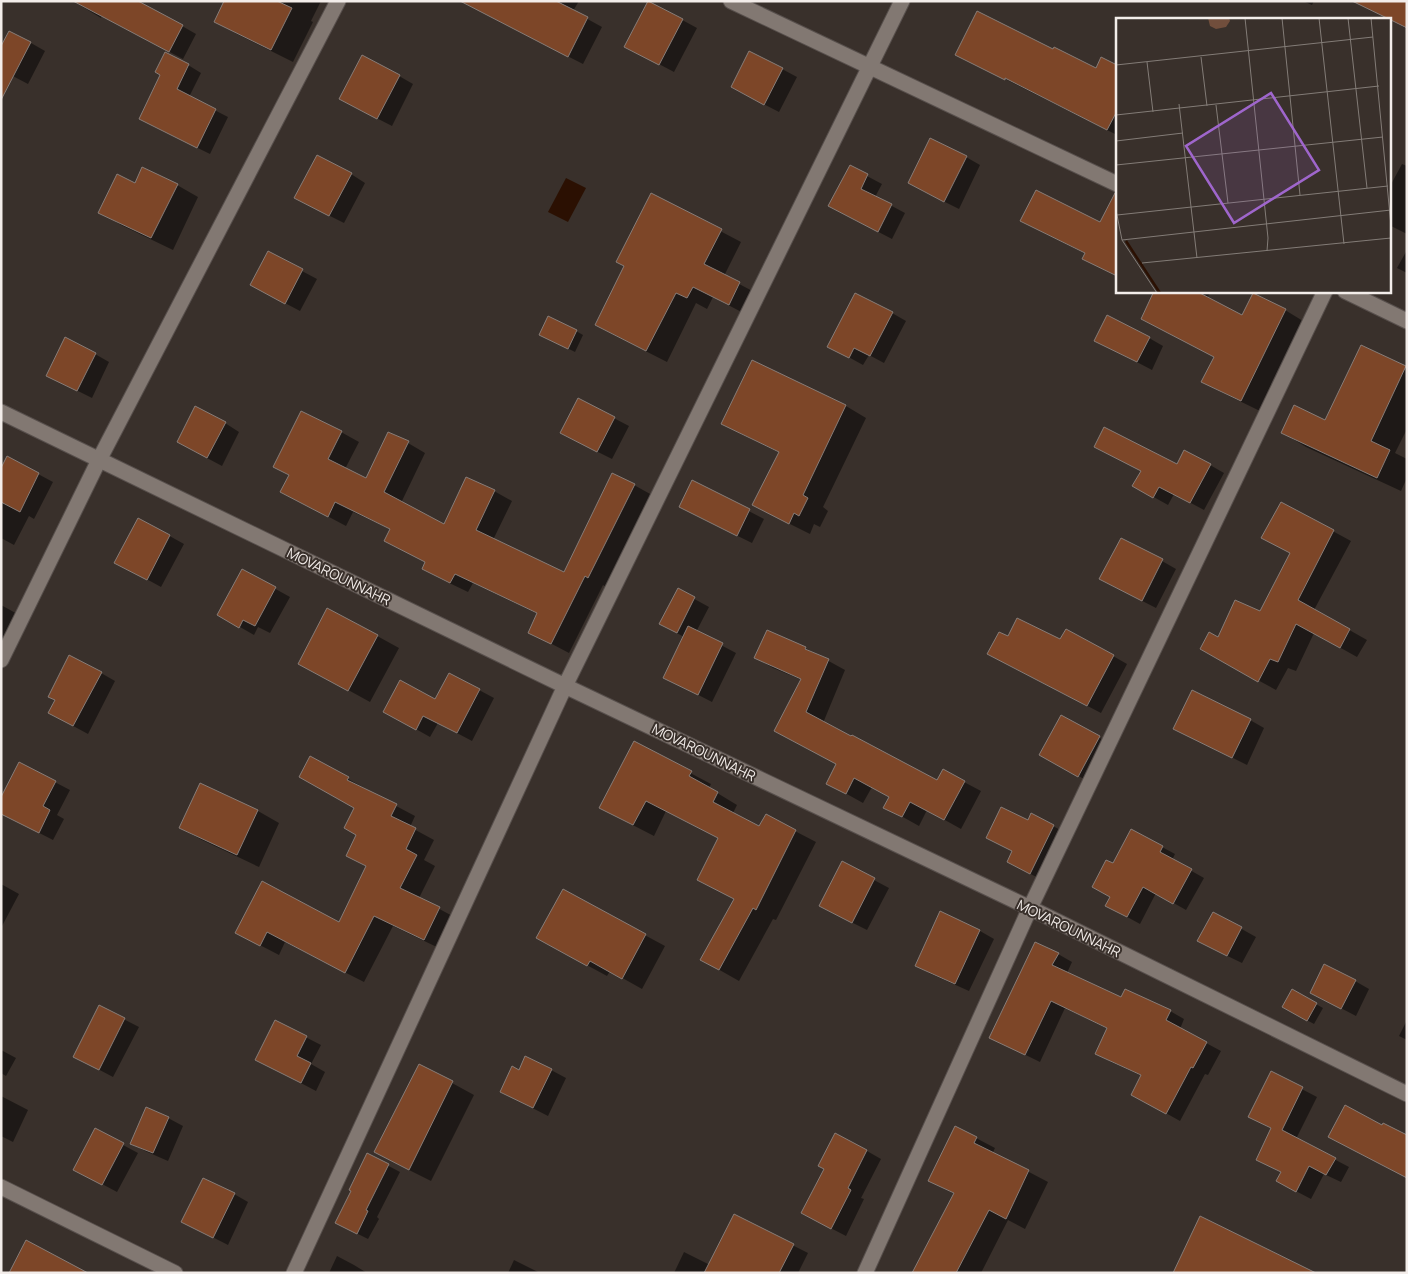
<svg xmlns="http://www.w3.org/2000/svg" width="1408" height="1274" viewBox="0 0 1408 1274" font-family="Manrope,sans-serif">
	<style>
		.water { fill: #2b1002 }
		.shadow { fill: #0007 }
		.building { fill: #7d4628; stroke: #877c77 }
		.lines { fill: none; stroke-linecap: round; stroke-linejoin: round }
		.street-casing { stroke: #574f4c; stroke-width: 17 }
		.street { stroke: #827872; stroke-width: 15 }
		.labels { text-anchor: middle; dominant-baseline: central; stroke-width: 4; stroke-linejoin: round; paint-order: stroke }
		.street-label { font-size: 14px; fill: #f3edea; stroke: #39302b }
		.inset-river { fill: none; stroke: #2b1002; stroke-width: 2.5 }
		.inset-road { fill: none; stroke: #837c77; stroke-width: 1 }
		.view { fill: #9f66cc; fill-opacity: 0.15; stroke: #9f66cc; stroke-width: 2.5 }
		.inset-edge { fill: none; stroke: #f3edea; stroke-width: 2.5 }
	</style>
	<rect width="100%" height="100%" fill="#39302b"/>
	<path class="water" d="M566,178l20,10 -18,34 -20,-10z"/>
	<path class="shadow" d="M73,1h40l69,25 14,8 -13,25 -81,-43 -1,2z
		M226,1h95l-10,20 2,1 -20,40 -56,-28 -21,-12z
		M516,1h63l-6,10 29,16 -19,37 -83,-42z
		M1303,1h11l-2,4z
		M1407,1v28l-34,-19z
		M649,2l48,26 -23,44 -34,-18z
		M31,43l14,8 -17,33 -21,-11z
		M1054,51l42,19 21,-3v68l-160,-80z
		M188,65l13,8 -12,24 39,20 -18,37 -57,-28z
		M782,69l15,8 -18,35 -33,-17z
		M399,76l14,8 -21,42 -37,-19z
		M966,157l14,8 -21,44 -36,-18z
		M1402,164l5,2v68l-18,-9v-37z
		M850,167l32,17 -7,13 30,16 -13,26 -48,-25z
		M351,174l14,9 -21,40 -34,-17z
		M135,184l42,1 21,12 -25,53 -52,-25 -21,-13z
		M652,195l89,47 -17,34 36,19 -11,21 -36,-19 -6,12 -11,-6 -29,59 -51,-26 -20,-11 29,-59z
		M1117,216v60l-33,-18 2,-4 -46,-23 61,-7z
		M1407,250v23l-10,-5z
		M268,253l49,26 -17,32 -34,-18z
		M1146,291h65l-4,7 35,19 43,-7 18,11 -43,90 -39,-19 -18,-10 12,-25 -61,-62z
		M892,313l14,8 -22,42 -15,-8 -6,10 -20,-11z
		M576,331l7,4 -8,17 -28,-14z
		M1149,338l14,8 -11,24 -42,-22z
		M1361,347l46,21v61l-12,24 12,6v22l-1,-1 -5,11 -95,-44 -23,-14 43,-11z
		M95,354l14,8 -17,36 -44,-22z
		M752,361l94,45 20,12 -43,89 5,4 -8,16 -6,-3 -4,10 -36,-18 6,-63 -37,-18 -21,-12z
		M579,400l50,26 -17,33 -36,-18z
		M225,423l14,9 -17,34 -30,-16z
		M341,432l18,10 -14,27 22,10 41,-36 17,10 -24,50 43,22 50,-34 18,10 -19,39 71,34 70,-89 18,10 -46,92 -3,-2 -34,68 -40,-21 9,-18 -65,-31 -5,9 -27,-13 -18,-10 3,-6 -35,-34 -38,-17 -7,14 -64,-34 8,-16 -16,-9z
		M8,458l45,24 -19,37 -5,-3 -15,29 -13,-7v-67z
		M1177,465h33l14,8 -20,37 -30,-16 -6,11 -34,-19z
		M693,482l71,37 -12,24 -57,-28z
		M1281,503l70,38 -37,69 53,30 -10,17 -43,-24 -18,38 -8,-3 -12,22 -57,-31 -1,-21 42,-25 32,-59z
		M139,519l45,25 -23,43 -31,-17z
		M1162,561l14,8 -20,39 -41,-21z
		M243,571l47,26 -20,36 -12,-6 -4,8 -35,-20z
		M678,590l31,17 -13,25 40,21 -24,49 -33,-17 5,-48 -9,-5z
		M1,605l20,11 -20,40z
		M328,609l71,39 -29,54 -49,-27z
		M1008,638l53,3 52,15 14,8 -26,49 -98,-51z
		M805,648l40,22 -22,53 114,59h27l17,9 -20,38 -34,-19 -8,16 -34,-19 6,-10 -19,-10 -9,16 -18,-10 -7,-29 -46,-24 10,-60 -29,-12 -17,-10z
		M101,673l14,8 -27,53 -24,-13z
		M479,690l15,8 -22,43 -34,-18 -8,14 -46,-26 52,-10z
		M1061,716l53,30 -21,38 -38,-21z
		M1250,720l14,8 -17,37 -58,-29z
		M634,743l77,41 -2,4 28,17 -4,8 27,14 6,-11 50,26 -40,78 -3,-1 -34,62 -37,-21 33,-61 -15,-60 -54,-28 -12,25 -33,-17z
		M311,758l55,31v1l49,26 -5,11 24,13 -10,20 11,6 -16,32 39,21 -15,31 -50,-24 -29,56 -79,-40 -6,13 -42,-22 102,-9 28,-57 -19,-11 10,-21 -3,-27z
		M20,764l50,26 -13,25 7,4 -11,21 -43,-22z
		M200,784l58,27 21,12 -20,44 -57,-27 -22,-12z
		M1032,815l36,19 -24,47 -21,-11 5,-48z
		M1162,847l13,7 -3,6 32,18 -18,32 -30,-17 -16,31 -20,-11 -8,-16 2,-32z
		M842,863l47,25 -22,42 -32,-16z
		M1,884l18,10 -18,34z
		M563,891l102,55 -23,43 -32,-18 -3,5 -50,-27z
		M940,913l40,18 14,8 -25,52 -38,-17 -15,-9z
		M1213,913l43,24 -14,26 -29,-14z
		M1058,954l14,8 -5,11 55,26 48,12 14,8 -4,10 41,22 -13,24 -3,-1 -25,47 -34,-19 -4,-26 -31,-14 -14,-9 11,-24 -43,-21 -25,54 -35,-17z
		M1355,981l14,8 -13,27 -44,-23z
		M1292,991l31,17 -9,16 -31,-17z
		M100,1007l39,20 -26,50 -38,-20z
		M1407,1020v20l-8,-4z
		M276,1022l45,23 -10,19 14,8 -9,19 -59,-31z
		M1,1050l15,8 -10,18 -5,-3z
		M419,1065l55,30 -43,86 -34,-17z
		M551,1070l15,8 -18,38 -47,-24 18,-21z
		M1271,1073l46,24 -21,42 53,28 -8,15 -17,-8 -13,25 -19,-10 -10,-16 -11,-6 1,-38 -22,-12z
		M1,1096l27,14 -15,32 -12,-6z
		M168,1118l15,8 -15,35 -23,-10 -14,-8z
		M95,1130l43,23 -21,39 -28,-15z
		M976,1138l19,10 -3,6 37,18 19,10 -23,47 -17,-9 -27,53h-57l31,-79 -26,-14z
		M867,1151l14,8 -20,39 3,1 -18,37 -29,-15z
		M368,1155l32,17 -23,45 2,2 -11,20 -20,-10z
		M234,1194l14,8 -20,43 -45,-23z
		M735,1216l73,37 -10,20h-124l10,-21 26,13z
		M337,1256l17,9 13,8h-38z
		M514,1260l24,12 1,1h-31z"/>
	<path class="building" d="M73,1h65l45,24 -14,27z
		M224,1h53l15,7 -21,42 -57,-28z
		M460,1h96l32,16 -20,40z
		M648,1l35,18 -24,46 -35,-18z
		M1352,1h55v27l-18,-9z
		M977,11l76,38 1,-2 42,21 5,-11 16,8v46l-10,19 -102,-52v2l-50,-25z
		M9,31l22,11 -30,58v-54z
		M749,51l34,17 -19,37 -33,-18z
		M165,52l24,12 -12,25 39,20 -19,39 -58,-29 21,-44 -5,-3z
		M362,55l38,20 -23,44 -38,-20z
		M930,138l37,18 -23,46 -36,-19z
		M317,155l35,18 -23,43 -35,-18z
		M850,165l18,9 -7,15 31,15 -14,28 -50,-26z
		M142,167l36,17 -27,54 -53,-25 19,-39 18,9z
		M1036,190l64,32 15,-29h2v83l-35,-17 3,-6 -65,-32z
		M651,193l71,36 -18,35 36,18 -11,23 -36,-18 -6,11 -11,-5 -30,58 -51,-26 29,-59 -8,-4z
		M268,251l35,18 -18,35 -35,-19z
		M1154,291h42l46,24 11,-22 33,16 -45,92 -40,-19 13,-25 -73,-38z
		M855,293l38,19 -23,44 -16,-8 -5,10 -22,-11z
		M1107,315l43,22 -13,25 -43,-21z
		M548,316l29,14 -9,19 -29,-14z
		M65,337l31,16 -19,38 -31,-15z
		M1361,345l45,21 -35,75 19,9 -13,28 -96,-45 13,-28 31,15z
		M752,360l94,45 -43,90 5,3 -9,18 -5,-3 -5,11 -37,-19 27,-53 -58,-28z
		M578,398l37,19 -18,35 -37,-19z
		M195,406l31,16 -19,36 -30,-16z
		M301,411l41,20 -14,28 38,19 22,-46 21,9 -25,51 60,32 22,-47 29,13 -19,40 88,42 48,-99 23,11 -47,94 -3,-2 -34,68 -23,-11 9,-20 -82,-39 -5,9 -28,-14 3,-7 -41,-21 6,-12 -55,-27 -7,15 -48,-25 9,-17 -16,-8z
		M1104,427l73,37 7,-14 27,14 -21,39 -31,-16 -6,11 -21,-12 9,-15 -47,-24z
		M7,456l32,17 -19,39 -19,-10v-34z
		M692,480l58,29 -13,27 -58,-29z
		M1281,502l53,28 -36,70 52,29 -10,19 -44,-24 -18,38 -8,-3 -12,23 -58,-33 9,-17 9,5 17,-37 25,11 30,-58 -29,-15z
		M138,518l32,17 -23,45 -33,-17z
		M1121,538l42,21 -21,42 -43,-22z
		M242,569l34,18 -21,39 -12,-6 -4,8 -22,-13z
		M678,588l17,9 -18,36 -18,-9z
		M327,608l51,27 -30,56 -50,-27z
		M1017,618l43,21 6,-10 48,26 -27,51 -100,-52 12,-22 9,4z
		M688,626l35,17 -25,52 -35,-17z
		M767,630l39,17 -1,2 24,10 -23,53 45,24 1,-1 85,45 6,-11 22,12 -21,39 -34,-18 -8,15 -19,-9 6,-11 -35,-19 -8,16 -20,-10 10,-20 -62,-33 27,-52 -47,-21z
		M69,655l33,17 -29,54 -25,-13 7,-13 -7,-3z
		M449,673l31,16 -23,44 -34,-17 -7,14 -33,-18 17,-32 35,19z
		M1192,690l59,29 -19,39 -59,-29z
		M1061,715l39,21 -22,41 -39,-22z
		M634,741l58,30 -3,5 29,16 -5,10 46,24 7,-12 30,16 -40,80 -3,-2 -34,62 -19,-10 34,-61 -37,-19 21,-42 -72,-37 -13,24 -34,-17z
		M310,756l39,21 -2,3 50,24 -6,12 25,12 -10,21 11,6 -17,33 40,19 -16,33 -50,-24 -29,57 -78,-41 -7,14 -25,-13 27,-52 77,41 27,-56 -20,-10 10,-21 -12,-7 10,-20 -55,-31z
		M19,762l37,19 -13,25 7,4 -11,23 -38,-19v-17z
		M200,783l58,27 -21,45 -58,-27z
		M1001,807l27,13 3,-7 23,12 -24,49 -23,-12 5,-11 -26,-13z
		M1131,829l32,17 -3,6 32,17 -19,35 -30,-17 -16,30 -22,-11 5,-9 -18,-10 14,-27 7,3z
		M842,861l33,17 -23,45 -33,-17z
		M563,889l83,45 -24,45 -32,-18 -3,5 -51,-28z
		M940,911l40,19 -25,54 -40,-18z
		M1213,912l29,15 -15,29 -30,-15z
		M1035,942l24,11 -7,12 69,32 4,-8 46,21 -5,10 41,22 -14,26 -2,-1 -25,47 -35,-19 10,-20 -46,-21 12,-26 -56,-27 -26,54 -36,-17z
		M1324,964l32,16 -15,29 -31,-16z
		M1292,989l25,14 -10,18 -25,-14z
		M99,1005l26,13 -26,52 -26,-13z
		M275,1020l32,16 -10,20 14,7 -10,20 -46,-23z
		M525,1056l27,13 -19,39 -33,-16 12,-26 7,4z
		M419,1064l34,17 -44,89 -35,-18z
		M1271,1071l32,16 -21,43 54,28 -10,17 -17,-9 -13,26 -20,-11 5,-9 -25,-12 15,-32 -23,-11z
		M1345,1105l37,20 1,-2 24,12v43l-79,-41z
		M146,1107l23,10 -16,36 -23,-9z
		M955,1126l22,11 -3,6 55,27 -23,49 -17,-9 -33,63h-44l42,-80 -26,-12z
		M95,1128l29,15 -22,42 -29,-15z
		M835,1133l32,17 -19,38 3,2 -20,39 -30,-16 23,-44 -6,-3z
		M367,1153l22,11 -23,46 2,1 -11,23 -22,-11 16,-32 -2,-1z
		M203,1178l32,15 -22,45 -32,-16z
		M734,1214l60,30 -15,29h-75z
		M1200,1216l116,57h-143z
		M26,1240l62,33h-79z"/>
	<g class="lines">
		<defs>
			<path id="street" d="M731,1l386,183
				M1345,291l62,30
				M1,412l564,274 465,222 377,186
				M1,660l98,-200 239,-459
				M1,1187l174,86
				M294,1273l271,-587 337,-685
				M865,1273l165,-365 295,-617"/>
		</defs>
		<use href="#street" class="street-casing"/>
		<use href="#street" class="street"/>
	</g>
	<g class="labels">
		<g class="street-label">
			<text transform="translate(339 576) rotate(26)">MOVAROUNNAHR</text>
			<text transform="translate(704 752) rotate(26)">MOVAROUNNAHR</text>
			<text transform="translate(1069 928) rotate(26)">MOVAROUNNAHR</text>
		</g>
	</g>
	<g transform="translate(1116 18)">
		<rect width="275" height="275" fill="#39302b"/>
		<path d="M92,0h21l1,3 -4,6 -10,2 -6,-3z" fill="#714e3c"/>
		<path class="inset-river" d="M10,223l34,52"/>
		<path class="inset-road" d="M129,0l23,220 -1,13M166,0l18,177M203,0l25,226M232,0l19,170M255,0l20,208M85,39l6,49M31,44l6,50M0,47l257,-28M63,86l18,154M100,87l12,98M0,97l263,-29M0,123l67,-8M0,147l267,-28M0,192l6,30 35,53M1,197l271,-29M6,222l269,-30M26,245l249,-25"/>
		<path class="view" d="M155,75l48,77 -85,53 -48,-77z"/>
		<rect width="275" height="275" class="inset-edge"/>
	</g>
	<rect width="1408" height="1274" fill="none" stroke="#f3edea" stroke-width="5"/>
</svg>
